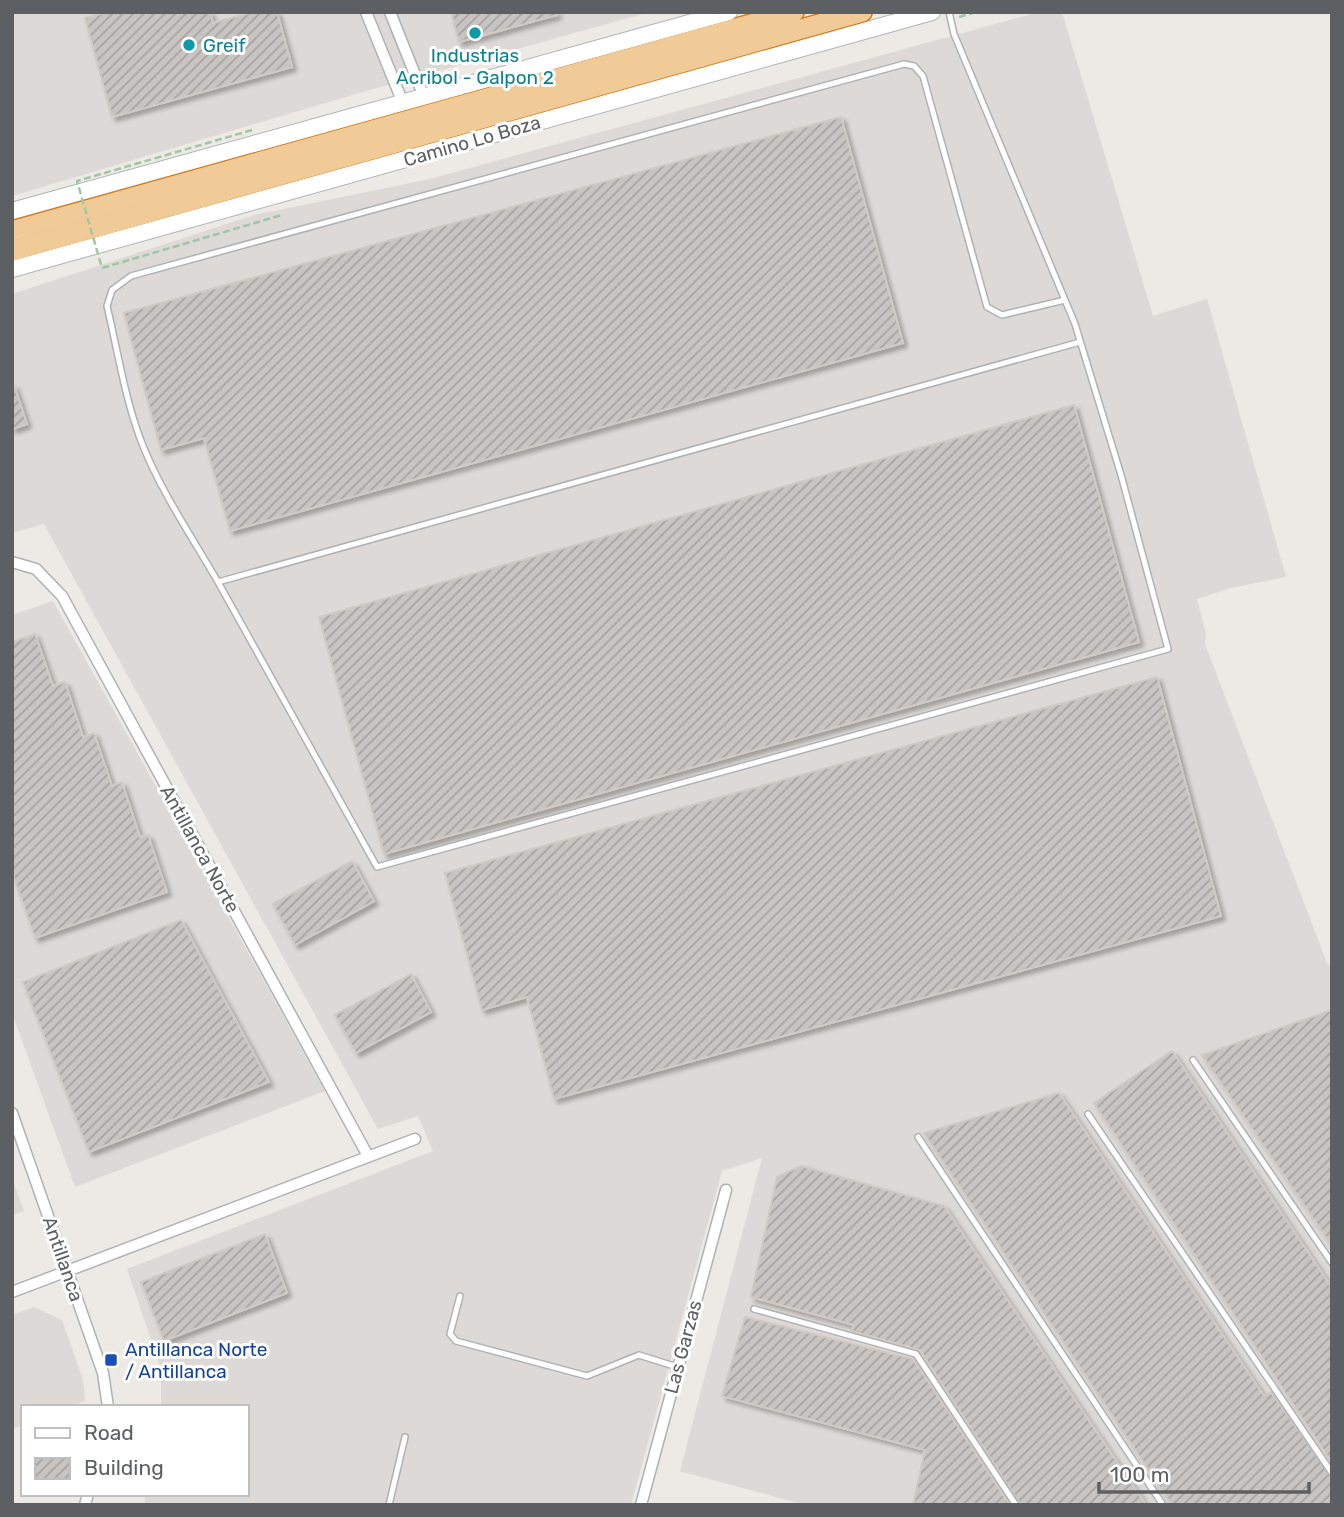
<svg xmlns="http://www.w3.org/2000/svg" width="1344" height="1517" viewBox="0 0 1344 1517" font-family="Rubik,sans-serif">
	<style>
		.industrial { fill: #dcd9d6 }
		.building { fill: url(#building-hatch); stroke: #d1cac3; stroke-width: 2; filter: url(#shadow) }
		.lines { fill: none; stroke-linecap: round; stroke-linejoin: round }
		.lane-casing { stroke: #afb2b5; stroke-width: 8 }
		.street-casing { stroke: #afb2b5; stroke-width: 13 }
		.secondary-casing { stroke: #b1b4b7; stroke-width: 18 }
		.highway-casing { stroke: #d67c1b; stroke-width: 22 }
		.path { stroke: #a0c7a5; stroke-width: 2.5; stroke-dasharray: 7 3.5; stroke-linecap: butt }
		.lane { stroke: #fff; stroke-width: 5 }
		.street { stroke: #fff; stroke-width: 10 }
		.secondary { stroke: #fff; stroke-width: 16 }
		.highway { stroke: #f0cb98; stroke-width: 19 }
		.path-bridge { stroke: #a0c7a5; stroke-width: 2.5; stroke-dasharray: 7 3.5; stroke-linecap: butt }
		.culture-dot { fill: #0f9aa8; stroke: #fff; stroke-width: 2.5 }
		.transit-dot { fill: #1a4fb4; stroke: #fff; stroke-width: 2.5 }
		.labels { text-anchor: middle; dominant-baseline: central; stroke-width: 6; stroke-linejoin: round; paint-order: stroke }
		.culture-label { font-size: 19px; fill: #0d838f; stroke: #fff; text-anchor: start }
		.street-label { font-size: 19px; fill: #5c6063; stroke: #fff }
		.transit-label { font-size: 19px; fill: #164399; stroke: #fff; text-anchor: start }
	</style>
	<defs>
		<pattern id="building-hatch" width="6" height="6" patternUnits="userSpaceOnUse" patternTransform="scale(1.75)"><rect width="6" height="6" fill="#c8c4c1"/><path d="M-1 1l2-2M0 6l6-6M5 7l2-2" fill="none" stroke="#a6a3a0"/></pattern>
		<filter id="shadow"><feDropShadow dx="4" dy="4" stdDeviation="2" flood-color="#0004"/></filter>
	</defs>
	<rect width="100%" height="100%" fill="#ede9e4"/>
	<path class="industrial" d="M12,12h638l-291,81 -347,103z
		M1039,12h23l91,304 54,-17 79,278 -55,11 -34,11 9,35 -1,10 122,319 5,5v537h-526l-126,-34 82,-313 -40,13 -91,334h-487l2,-11h101v-87h-86v-38l-34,-100 306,-118 -15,-35 -40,13 -334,-605 -32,9v-239l242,-79 176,-36z
		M53,601l272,490 -250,96 -63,-174v-398z
		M12,1178l12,33 -12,4z
		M34,1307l28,13 21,60 2,21 -16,6h-46v18l-11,4v-114z"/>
	<path class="building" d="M107,12h103l3,11 40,-11h24l15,55 -180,50 -27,-99z
		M451,12h106v3l-98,27z
		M841,117l62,226 -673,188 -26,-93 -43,12 -37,-137z
		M14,385l13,39 -15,5v-43z
		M1074,405l65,237 -755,212 -65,-237z
		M35,634l18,52 12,-4 18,55 11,-4 18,53 10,-4 18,55 8,-2 19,57 -132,46 -23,-66v-230z
		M1157,677l64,239 -667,183 -27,-102 -45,13 -37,-137z
		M352,861l22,40 -79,44 -22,-41z
		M181,920l88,162 -180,70 -66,-170z
		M411,974l20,38 -75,41 -21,-38z
		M1332,1010v236l-130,-191z
		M1172,1051l160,237v175l-238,-360z
		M1059,1093l205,303 7,-4 61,86v27h-160l-248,-372z
		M801,1166l143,40 202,299h-125l-101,-155 -68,-19 2,-6 -103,-28 26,-120z
		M265,1234l22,59 -123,48 -23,-59z
		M745,1317l168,42 97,146h-97l12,-55 -203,-54z"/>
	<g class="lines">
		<defs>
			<path id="lane" d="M1065,300l-63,15 -15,-8 -64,-231 -9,-10 -10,-2 -773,212 -19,14 -5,16c11,46 18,95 36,140 19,47 49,91 75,136l862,-240
				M218,582l159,285 791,-218 -47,-174 -46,-151 -121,-290 -5,-22
				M1193,1060l139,203
				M1088,1114l244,359
				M918,1137l245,368
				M460,1296l-10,38 6,7 131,35 52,-21 38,12
				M754,1309l162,45 100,151
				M389,1505l16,-68"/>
			<path id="street" d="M366,12l37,91
				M390,12l34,85
				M12,562l24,7 26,27 306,560
				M12,1113l91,260 5,34
				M12,1292l403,-153
				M85,1505l3,-11
				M641,1505l85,-315"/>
			<path id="secondary" d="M12,211l717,-199
				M12,269l920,-257"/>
			<path id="highway" d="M12,231l782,-219
				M12,251l850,-239"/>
		</defs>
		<use href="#lane" class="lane-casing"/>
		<use href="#street" class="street-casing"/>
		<use href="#secondary" class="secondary-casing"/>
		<use href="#highway" class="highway-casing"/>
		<path class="path" d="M959,17l17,-5"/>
		<use href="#lane" class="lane"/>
		<use href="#street" class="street"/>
		<use href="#secondary" class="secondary"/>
		<use href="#highway" class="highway"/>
		<path class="path-bridge" d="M252,130l-175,51 25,87 180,-53"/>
	</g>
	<g class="culture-dot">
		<circle cx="475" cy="33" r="7"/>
		<circle cx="189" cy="45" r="7"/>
	</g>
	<rect class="transit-dot" x="104" y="1353" width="14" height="14" rx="3.5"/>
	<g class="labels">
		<g class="culture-label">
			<text x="203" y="45">Greif</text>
			<text x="475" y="55" text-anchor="middle">Industrias<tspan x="475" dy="22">Acribol - Galpon 2</tspan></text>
		</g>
		<g class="street-label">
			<text transform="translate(472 141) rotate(-16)">Camino Lo Boza</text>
			<text transform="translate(200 849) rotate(61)">Antillanca Norte</text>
			<text transform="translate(63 1259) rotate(71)">Antillanca</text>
			<text transform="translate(683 1347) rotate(-75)">Las Garzas</text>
		</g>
		<g class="transit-label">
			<text x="125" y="1349">Antillanca Norte<tspan x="125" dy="22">/ Antillanca</tspan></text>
		</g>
	</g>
	<rect width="1344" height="1517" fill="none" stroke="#5c6063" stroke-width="28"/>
	<rect x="21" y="1405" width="228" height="91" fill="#ffffff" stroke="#bebfc1" stroke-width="2"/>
	<rect x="35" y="1428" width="35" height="10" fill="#ffffff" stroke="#bebfc1" stroke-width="2"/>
	<text x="84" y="1440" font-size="21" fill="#5c6063">Road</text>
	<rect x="35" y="1458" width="35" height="21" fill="url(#building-hatch)" stroke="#bebfc1" stroke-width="2"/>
	<text x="84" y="1475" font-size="21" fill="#5c6063">Building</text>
	<path d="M1099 1482v10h210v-10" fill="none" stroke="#5c6063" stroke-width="3.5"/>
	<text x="1110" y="1482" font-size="21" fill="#5c6063" stroke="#ffffff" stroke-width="5" paint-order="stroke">100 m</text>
</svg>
